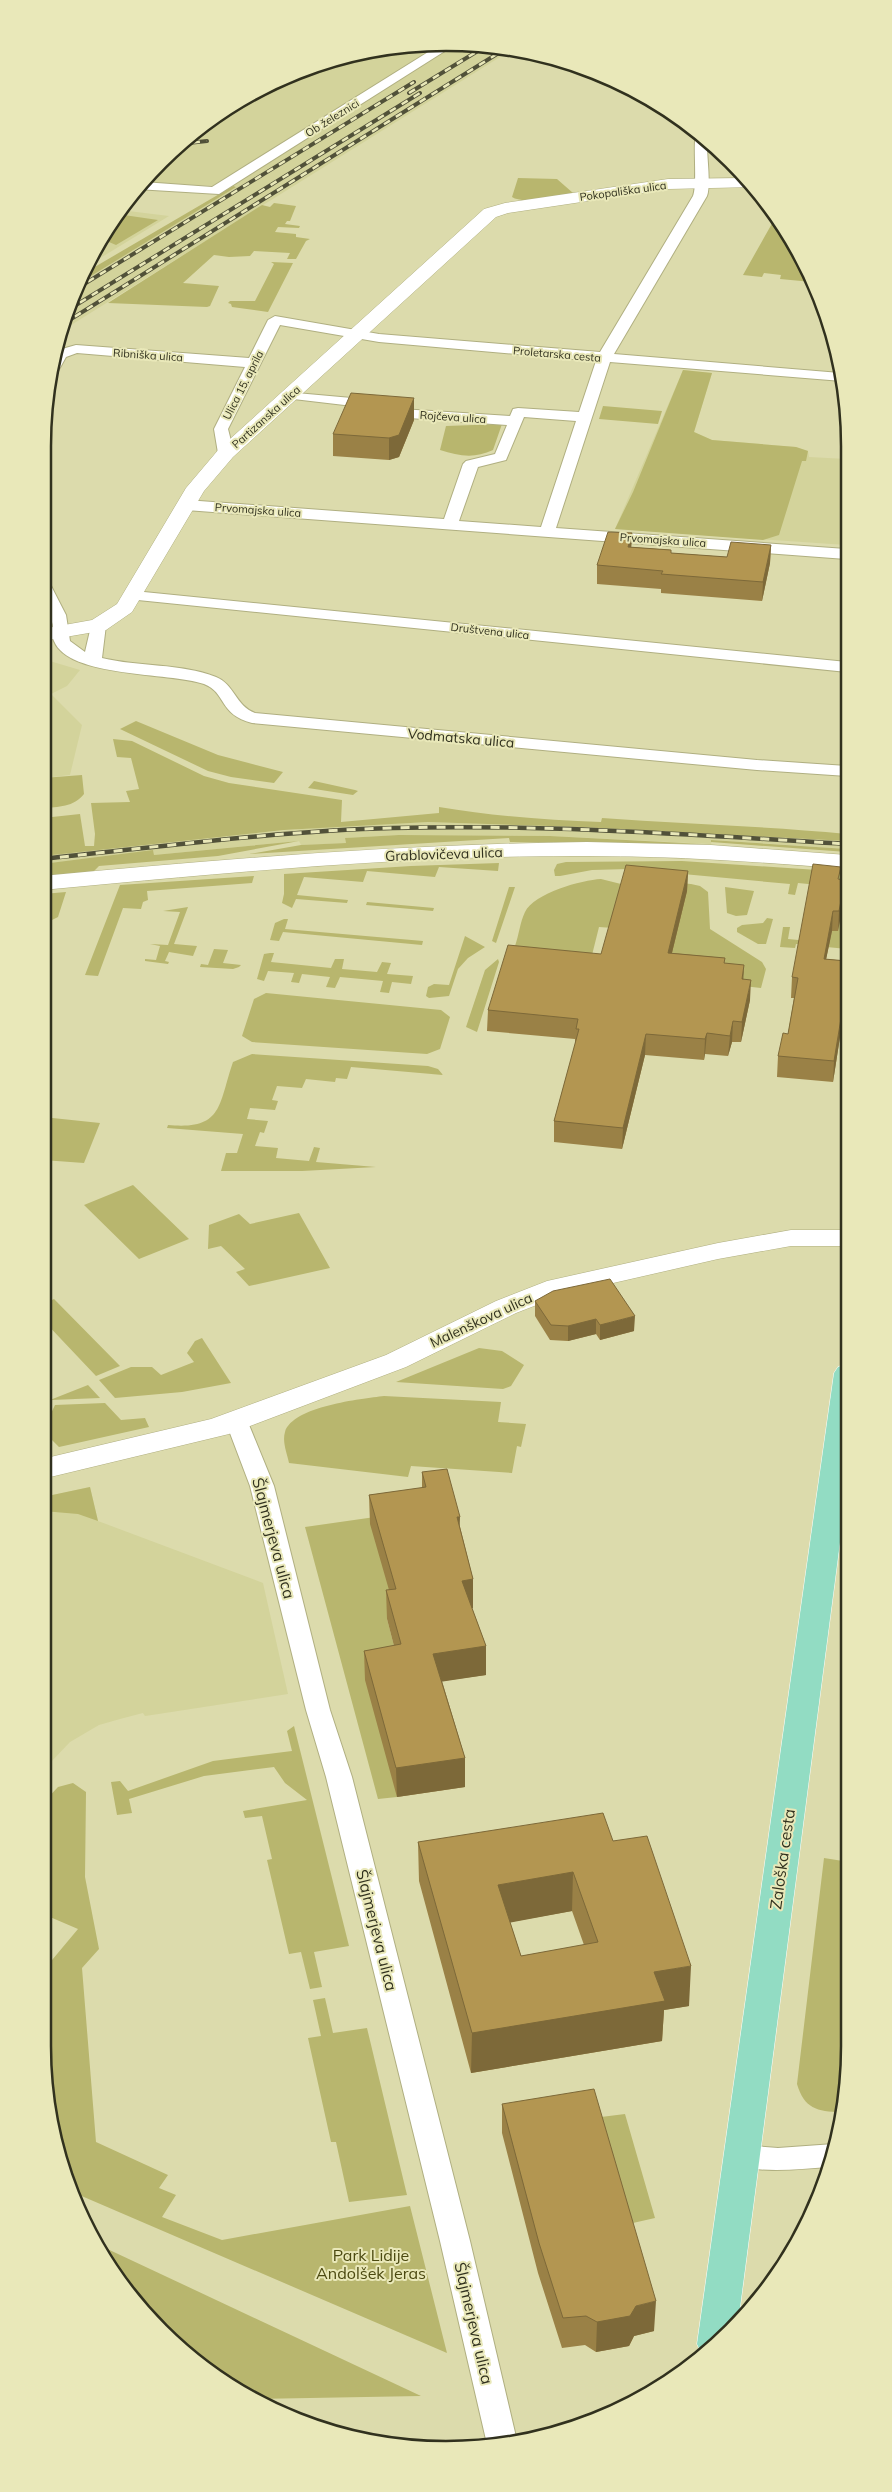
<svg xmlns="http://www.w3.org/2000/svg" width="892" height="2492" viewBox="0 0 892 2492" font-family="Mulish,sans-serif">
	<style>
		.built { fill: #d3d39b }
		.green { fill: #b8b66e }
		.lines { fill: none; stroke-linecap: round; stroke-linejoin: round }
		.street-casing { stroke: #b0af81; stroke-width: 2 }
		.secondary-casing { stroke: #b0af81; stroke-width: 1 }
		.primary-casing { stroke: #fff; stroke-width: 1 }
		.street { fill: #fff; fill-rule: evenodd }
		.secondary { fill: #fff; fill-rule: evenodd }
		.primary { fill: #92dcc3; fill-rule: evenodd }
		.rail-far1-casing { stroke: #515139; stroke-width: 4 }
		.rail-casing { stroke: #515139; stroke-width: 4.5 }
		.rail-far1 { stroke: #e9e8b9; stroke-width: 2.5; stroke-dasharray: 7; stroke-linecap: butt }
		.rail { stroke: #e9e8b9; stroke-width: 3; stroke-dasharray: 9; stroke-linecap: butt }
		.wall { fill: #9a8146; fill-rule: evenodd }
		.shaded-wall { fill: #7d6939 }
		.building { fill: #b39651; stroke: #7d6939; fill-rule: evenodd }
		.labels { text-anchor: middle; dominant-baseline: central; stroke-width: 4; stroke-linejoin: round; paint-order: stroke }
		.far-street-label { font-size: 11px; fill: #31311e; stroke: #e9e8b9 }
		.street-label { font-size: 14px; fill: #31311e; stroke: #e9e8b9 }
		.near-street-label { font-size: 16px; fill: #31311e; stroke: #e9e8b9 }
		.near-park-label { font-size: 16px; fill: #4b4910; stroke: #e9e8b9 }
		.rim { fill: none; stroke: #31311e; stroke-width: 2.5 }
	</style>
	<rect width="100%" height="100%" fill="#dcdbac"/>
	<path class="built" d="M472,43l39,7 -451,282 18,-48 157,-97 -92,-5 37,-39 64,-46 72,-33 77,-18z
		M120,210l49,6 -85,52z
		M683,370l29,3 -18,59 18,8 84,7 12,4 1,6 37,2v86l-231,-16z
		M43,659l37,11 -13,16 -16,8 31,31 -12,50 -27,3z
		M428,822l152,5 230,11 37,3v8l-135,-9 -1,4 -161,-8 -151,-1 -54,3 1,5 -45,2 -2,-4 -145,14 -1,-4 -110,13 -1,-8 121,-15 176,-15z
		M90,1487l8,34 165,62 25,111 -136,21 -7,1 -2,-3 -23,6 -21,6 -29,17 -20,21 -7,-2v-264z"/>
	<path class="green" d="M518,178l39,1 16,14c-14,2 -49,12 -61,4z
		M233,186l3,1 -158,97 3,-9z
		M274,203l22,3 -6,15h-3l-2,3 15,2 -1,2 -21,-1 -3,5 21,2v3l14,2 -4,2 -10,18h-9l3,-6 -36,-2 -4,5 -21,1 -15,-2 -31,28 36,3 -9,20 -3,1 -99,-4 154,-98 8,2z
		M117,214l41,6 -42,25 -14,-6z
		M774,220l34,48 4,14 -32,-3 1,-4 -17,-2 -2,4 -19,-2z
		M271,262l22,1 -25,49 -36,-5 -1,-3 -3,-1 2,-2h25l19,-37z
		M683,370l29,3 -18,59 18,8 84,7 12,4 -2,10h-4l-23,74 -16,5 -148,-11 18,-37z
		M603,406l59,5 -4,13 -59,-5z
		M502,424l-9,26c-19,9 -34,6 -53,0l6,-24z
		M136,721l82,34 65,17 -9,11 -43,-6 -23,-6 -88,-42z
		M113,739l19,2 72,35 25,7 113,17 -1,22 98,-9v-6c54,9 107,13 162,15l1,-4c82,6 163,8 245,16v7l-267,-14 -152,-5 -144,8 -241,26v-38l37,-4 5,32h9l1,-12 -4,-31 39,-1 -4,-11 13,-2 -8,-31 -14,-1z
		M82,775l2,19c-10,13 -26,13 -41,14v-30z
		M314,781l41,9 3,1 -5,4 -45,-7z
		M399,835l151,1 152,8 -192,-2 -1,-4 -260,16 52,-9 45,-2 -1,-5z
		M711,840l136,9v3l-136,-10z
		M299,841l-81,15 -119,10 -6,6 -50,4 -1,-12 111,-14 1,5z
		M682,861l165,11v77l-51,-5 -1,4 -15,-1 3,-20h7l-2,12 41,4 3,-12h6l6,-31 -5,-13 -41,-4 -3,12 -7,-1 2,-10 -161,-15 -37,1 -32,6h-5l-1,-6 3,-6 9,-2z
		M499,863l-1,8 -59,-4 -4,10 -68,-6 -4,11 -59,-5 -7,18 51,5 -1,3 -51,-4 -4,9 -10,-5 2,-9v-20l127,-8z
		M254,876l-2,7 -105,8 1,9 -5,2 -2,7 -18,-1 -25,68 -13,-1 35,-90z
		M601,879l20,5 11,-5 59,5 9,2 8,6 2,37 52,33 4,7 -5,19 -18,-2 -130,-58 -14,-1 -7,28 -77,-9c4,-11 5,-24 10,-34 9,-19 57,-32 76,-33z
		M509,887h6l-19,56 -4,-2z
		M725,887l29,4 -7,24 -11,1 -9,-3z
		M66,892l-8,25 -10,5h-5v-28z
		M367,902l67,6 -1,3 -67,-6z
		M188,907l-14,37 23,2 -4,10 -24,-4 -4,9 4,1 -1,2 -23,-3v-2l11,1 4,-14 -10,-2 18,1 12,-33 -17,-1z
		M767,918l6,1 -7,25h-8l-21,-12v-4l5,-3 21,-2z
		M284,919h4l-3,10 138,12 -1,4 -139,-13 -4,9 -9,-1 5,-17z
		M465,936l20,11 -17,11 -10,11 -9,27 -20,2 -3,-2 2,-9 6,-3 15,1z
		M214,949l14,1 -5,13 18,2 -2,2 -6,2 -33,-2 1,-3 7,1z
		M270,953h4l-3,9 60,6 4,-9h9l-2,10 35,3 5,-10 9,1 -4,11 26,2 -2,8 -19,-2 -3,11 -9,-1 3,-11 -43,-4 -5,11 -9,-1 4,-10 -28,-3 -3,9 -8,-1 3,-9 -26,-2 -4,10 -7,-2 7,-25z
		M498,959l1,3 -22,70 -11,-5 19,-57z
		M266,993l175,17 9,7 -10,32 -13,5 -175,-12 -10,-6 12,-37z
		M252,1054l176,12 10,3 5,6 -92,-8 -4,12 -11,-1 -1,4 -29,-3 -4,9 -25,-2 -5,14 6,1 -3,9 -25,-2 -3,11 21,2 -4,12 -4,-1 -5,14 23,2 -2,10 33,3 5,-14 6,1 -4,14 60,5 -74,4h-81l5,-18h11l6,-19 -76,-6 1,-3c55,5 50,-19 65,-63z
		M43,1117l57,6 -16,40 -41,-3z
		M133,1185l56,54 -50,20 -55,-54z
		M299,1213l31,55 -81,18 -13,-14 9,-3 -24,-23 -13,3 1,-24 30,-11 11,10z
		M54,1299l66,67 -24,10 -53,-56v-16z
		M202,1338l29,45 -49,9 -67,6 -16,-18 32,-13h21l9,8 33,-13 -7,-9 8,-12z
		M479,1348l23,3 22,14 -13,21 -8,3 -107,-7z
		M88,1385l12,13 -50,2z
		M384,1396l117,6 -3,20 28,2 -5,23 -4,-1 -5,27 -101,-7 -3,11 -119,-14c-2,-10 -7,-21 -4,-31 8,-26 76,-33 99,-36z
		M105,1403l16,17 24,-2 4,9 -90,20 -14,-14v-7l10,-21z
		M90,1487l8,34 -20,-7 -35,-3v-14z
		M424,1510l-27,108 -10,1 14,54 -4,124 -19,2 -73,-272z
		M294,1726l55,220 -35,6 8,35 -12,2 -9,-37 -12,2 -22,-94 5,-1 -10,-43 -17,2 -2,-7 64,-11 -22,-17 -11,-16 -70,9 -75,23 3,14 -15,2 -6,-33 9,-1 8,10 85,-30 79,-10 -5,-20z
		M73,1783l13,9 -1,85 14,72 -17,19 14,174 72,33 -9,13 17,7 -14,22 60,23 188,-34 37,147 -377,-162 -20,-67 -7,-78 -1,-74 36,-43 -35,-15 -1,-110 16,-17z
		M824,1858l25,4v184l-8,66c-24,0 -37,-4 -44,-28z
		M325,1998l8,35 34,-5 40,167 -58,7 -13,-60h-5l-23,-104 13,-2 -8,-36z
		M625,2114l30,104 -31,7 -31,-107z
		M101,2246l320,150 -168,3 -53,-33 -57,-54z"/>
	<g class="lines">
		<defs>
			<path id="street" d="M441,44h15l-237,150 -83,-5 7,-7 69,5z
				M698,138l9,7c0,14 4,40 0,51l-93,158 226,19 2,8 -232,-19 -54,166 290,21v10l-660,-49 -8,-5 8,-5 258,19 19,-55 3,-3 29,-7 12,-29 -126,-9 -5,-1 -6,-7 -85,-10 -2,-3 2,-3 89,8 5,1 6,7 125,8 3,-7 5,-1 61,4 17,-51 -217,-19 -99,-17 -52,104 6,24 -8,5 -8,-5 -4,-24 31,-62 -168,-14 -11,4 -9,16 -5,1 3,-23 21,-6 173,13 19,-38 7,-4 104,18 221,18 93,-156c4,-10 1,-42 2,-55zM524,417l52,4 -35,106 -82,-6 19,-54 28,-7z
				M42,578l6,2 18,35 4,26 15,11 7,-30h12l2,3 -4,33c37,9 78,5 114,19 18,7 20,29 39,36l502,47 90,6v10l-90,-6 -505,-47c-33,-8 -26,-31 -48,-39 -35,-12 -135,-6 -150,-43 -3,-6 0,-13 -2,-19 -2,-8 -6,-14 -9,-21 -2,-6 -1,-16 -1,-23z
				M134,591l713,71v10l-719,-73 -2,-3z
				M236,1413l8,2 3,5 27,66 56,224 22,67 118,464 47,200 -29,5 -1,-2 -47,-203 -114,-464 -20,-67 -56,-224 -25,-66 3,-5z
				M834,2144h3l-9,23c-31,2 -65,7 -96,-3l-4,-8 4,-8 10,-3 36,3z"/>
			<path id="secondary" d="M747,178l7,9 -86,2 -160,24 -12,4 -263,240 -29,34 -72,121 -26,18 -64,11v-12l50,-9 25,-16 69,-116 33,-39 265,-240 21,-6 163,-24z
				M587,842l124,3 136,10v14c-86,-7 -172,-13 -259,-13 -182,-1 -364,17 -546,34v-14c182,-17 363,-32 545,-34z
				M791,1230h57v16h-57l-73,13 -153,35 -49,19 -110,54 -177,67 -187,45v-20l169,-40 175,-64 110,-54 51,-20 171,-38z"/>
			<path id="primary" d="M848,1364v117l-110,842 -36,32 -5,-11 137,-971 4,-6z"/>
		</defs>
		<use href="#street" class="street-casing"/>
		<use href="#secondary" class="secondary-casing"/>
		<use href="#primary" class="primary-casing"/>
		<use href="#street" class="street"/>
		<use href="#secondary" class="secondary"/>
		<use href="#primary" class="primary"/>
		<defs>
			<path id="rail-far1" d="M409,93l77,-47
				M179,144l28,-3
				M76,289l338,-207
				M68,310l352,-217
				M63,324l442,-275"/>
			<path id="rail" d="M42,859c117,-12 234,-28 351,-31 152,-4 303,7 454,16"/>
		</defs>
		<use href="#rail-far1" class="rail-far1-casing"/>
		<use href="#rail" class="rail-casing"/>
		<use href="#rail-far1" class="rail-far1"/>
		<use href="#rail" class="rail"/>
	</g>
	<path class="wall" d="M414,420l-15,37 -10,3 -56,-4v-22z
		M632,533l-1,14 40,3v3l56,4 44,-12 -1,18 -8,38 -101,-8v-4l-64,-5v-19z
		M688,871l-1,20 -15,62 53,5 -1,5 19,16 7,21 -9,42h-9l-4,14 -23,-2 -1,6 -59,-5 -23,94 -68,-7v-21l21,-76v-6l-88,-8 1,-21 113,-56z
		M840,879l4,21 -6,31h-6l-6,28 21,2v31l-14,90 -56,-5 1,-21 10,-22 6,-36h-3l1,-21z
		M535,1301l99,30 -34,9 -4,-6 -28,7 -18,-1 -15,-24z
		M422,1472l38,55 13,52v29h-1l14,38v29l-44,6 23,77v29l-68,10 -32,-117 -1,-29 30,-5 -7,-27 -1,-29h3l-19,-66 -1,-29 53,-7z
		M613,1841l76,165 -25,4 -2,31 -191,32 -52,-192 -1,-39zM572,1911l12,34 -63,11 -11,-34z
		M502,2104l152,227 -20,5 -5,10 -33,6 -11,-7 -23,3 -24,-75 -36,-140z"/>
	<path class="shaded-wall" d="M414,398v22l-15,37 -10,3v-22z
		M632,533l-1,19 -3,-5z
		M771,545l-1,18 -8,38 1,-19z
		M688,871l-1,20 -20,82 1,-20z
		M845,880l-1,20 -6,31 1,-20z
		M833,911l-1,20 -10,48 2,-20z
		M744,965l-1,21 -1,-7z
		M751,980l-1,20 -9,42 1,-20z
		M847,982v10l-14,90 1,-21z
		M733,1021l-1,21 -4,14 2,-20z
		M707,1033l-2,21 -1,6 1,-21z
		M646,1034l-1,21 -23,94 1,-21z
		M635,1316l-1,15 -34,9v-15z
		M596,1319v15l-28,7v-15z
		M457,1517h3l-1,28z
		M473,1579v29l-11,2v-29z
		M486,1646v29l-53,8v-29z
		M465,1758v29l-68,10 -1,-29z
		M573,1872l-1,39 -75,14 1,-40z
		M691,1966l-2,40 -25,4 -2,31 -191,32 1,-40 182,-61z
		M656,2301l-2,30 -20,5 -5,10 -33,6 1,-30 39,-16z"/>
	<path class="building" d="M351,393l63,5 -15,37 -10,3 -56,-4z
		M608,532l24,1 -4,14 43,3v3l56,4 4,-15 40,3 -8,37 -102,-8 2,-3 -66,-6z
		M813,864l28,3 -3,12 7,1 -6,31h-6l-9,48 23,2v21l-13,79 -56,-5 5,-23 5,1 10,-56 -6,-1z
		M626,865l62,6 -20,82 57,5 -1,5 20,2 -2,14 9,1 -9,42 -9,-1 -3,15 -23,-3 -2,6 -59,-5 -23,94 -69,-7 25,-92h-3l2,-10 -90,-9 20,-65 93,9z
		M610,1279l25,37 -35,9 -4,-6 -28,7 -17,-1 -16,-24 18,-10z
		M447,1469l13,48h-3l16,62 -11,2 24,65 -53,8 32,104 -69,10 -32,-117 37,-7 -15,-54 10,-1 -27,-94 57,-8 -4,-15z
		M603,1813l10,28 34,-5 44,130 -37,6 11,29 -193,32 -54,-191zM573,1872l25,70 -77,14 -23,-71z
		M594,2089l62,212 -20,5 -6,10 -33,6 -11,-6 -23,2 -24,-75 -37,-139z"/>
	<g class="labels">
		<g class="far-street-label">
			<text transform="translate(332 118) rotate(-32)">Ob železnici</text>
			<text transform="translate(623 191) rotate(-8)">Pokopališka ulica</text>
			<text transform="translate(557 354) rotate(5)">Proletarska cesta</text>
			<text transform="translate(148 355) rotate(4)">Ribniška ulica</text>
			<text transform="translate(243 385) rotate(-63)">Ulica 15. aprila</text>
			<text transform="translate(266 417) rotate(-42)">Partizanska ulica</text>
			<text transform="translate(453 417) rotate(4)">Rojčeva ulica</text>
			<text transform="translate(258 510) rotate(4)">Prvomajska ulica</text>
			<text transform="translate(663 540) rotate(4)">Prvomajska ulica</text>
			<text transform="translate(490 631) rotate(6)">Društvena ulica</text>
		</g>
		<g class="street-label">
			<text transform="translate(461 738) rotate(5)">Vodmatska ulica</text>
			<text transform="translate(444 854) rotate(-2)">Grablovičeva ulica</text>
			<text transform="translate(481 1320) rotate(-25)">Malenškova ulica</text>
		</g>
		<g class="near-street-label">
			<text transform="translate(274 1538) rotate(75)">Šlajmerjeva ulica</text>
			<text transform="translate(782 1859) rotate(-82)">Zaloška cesta</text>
			<text transform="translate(377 1930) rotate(76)">Šlajmerjeva ulica</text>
			<text transform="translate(474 2323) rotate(77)">Šlajmerjeva ulica</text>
		</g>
		<g class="near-park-label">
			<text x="371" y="2255">Park Lidije<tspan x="371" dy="18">Andolšek Jeras</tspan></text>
		</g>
	</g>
	<path d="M0 0H892V2492H0ZM446 51H446A395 395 0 0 1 841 446V2046A395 395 0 0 1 446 2441H446A395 395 0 0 1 51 2046V446A395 395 0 0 1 446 51Z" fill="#e9e8b9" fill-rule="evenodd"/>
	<path class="rim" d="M446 51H446A395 395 0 0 1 841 446V2046A395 395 0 0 1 446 2441H446A395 395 0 0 1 51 2046V446A395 395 0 0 1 446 51Z"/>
</svg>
